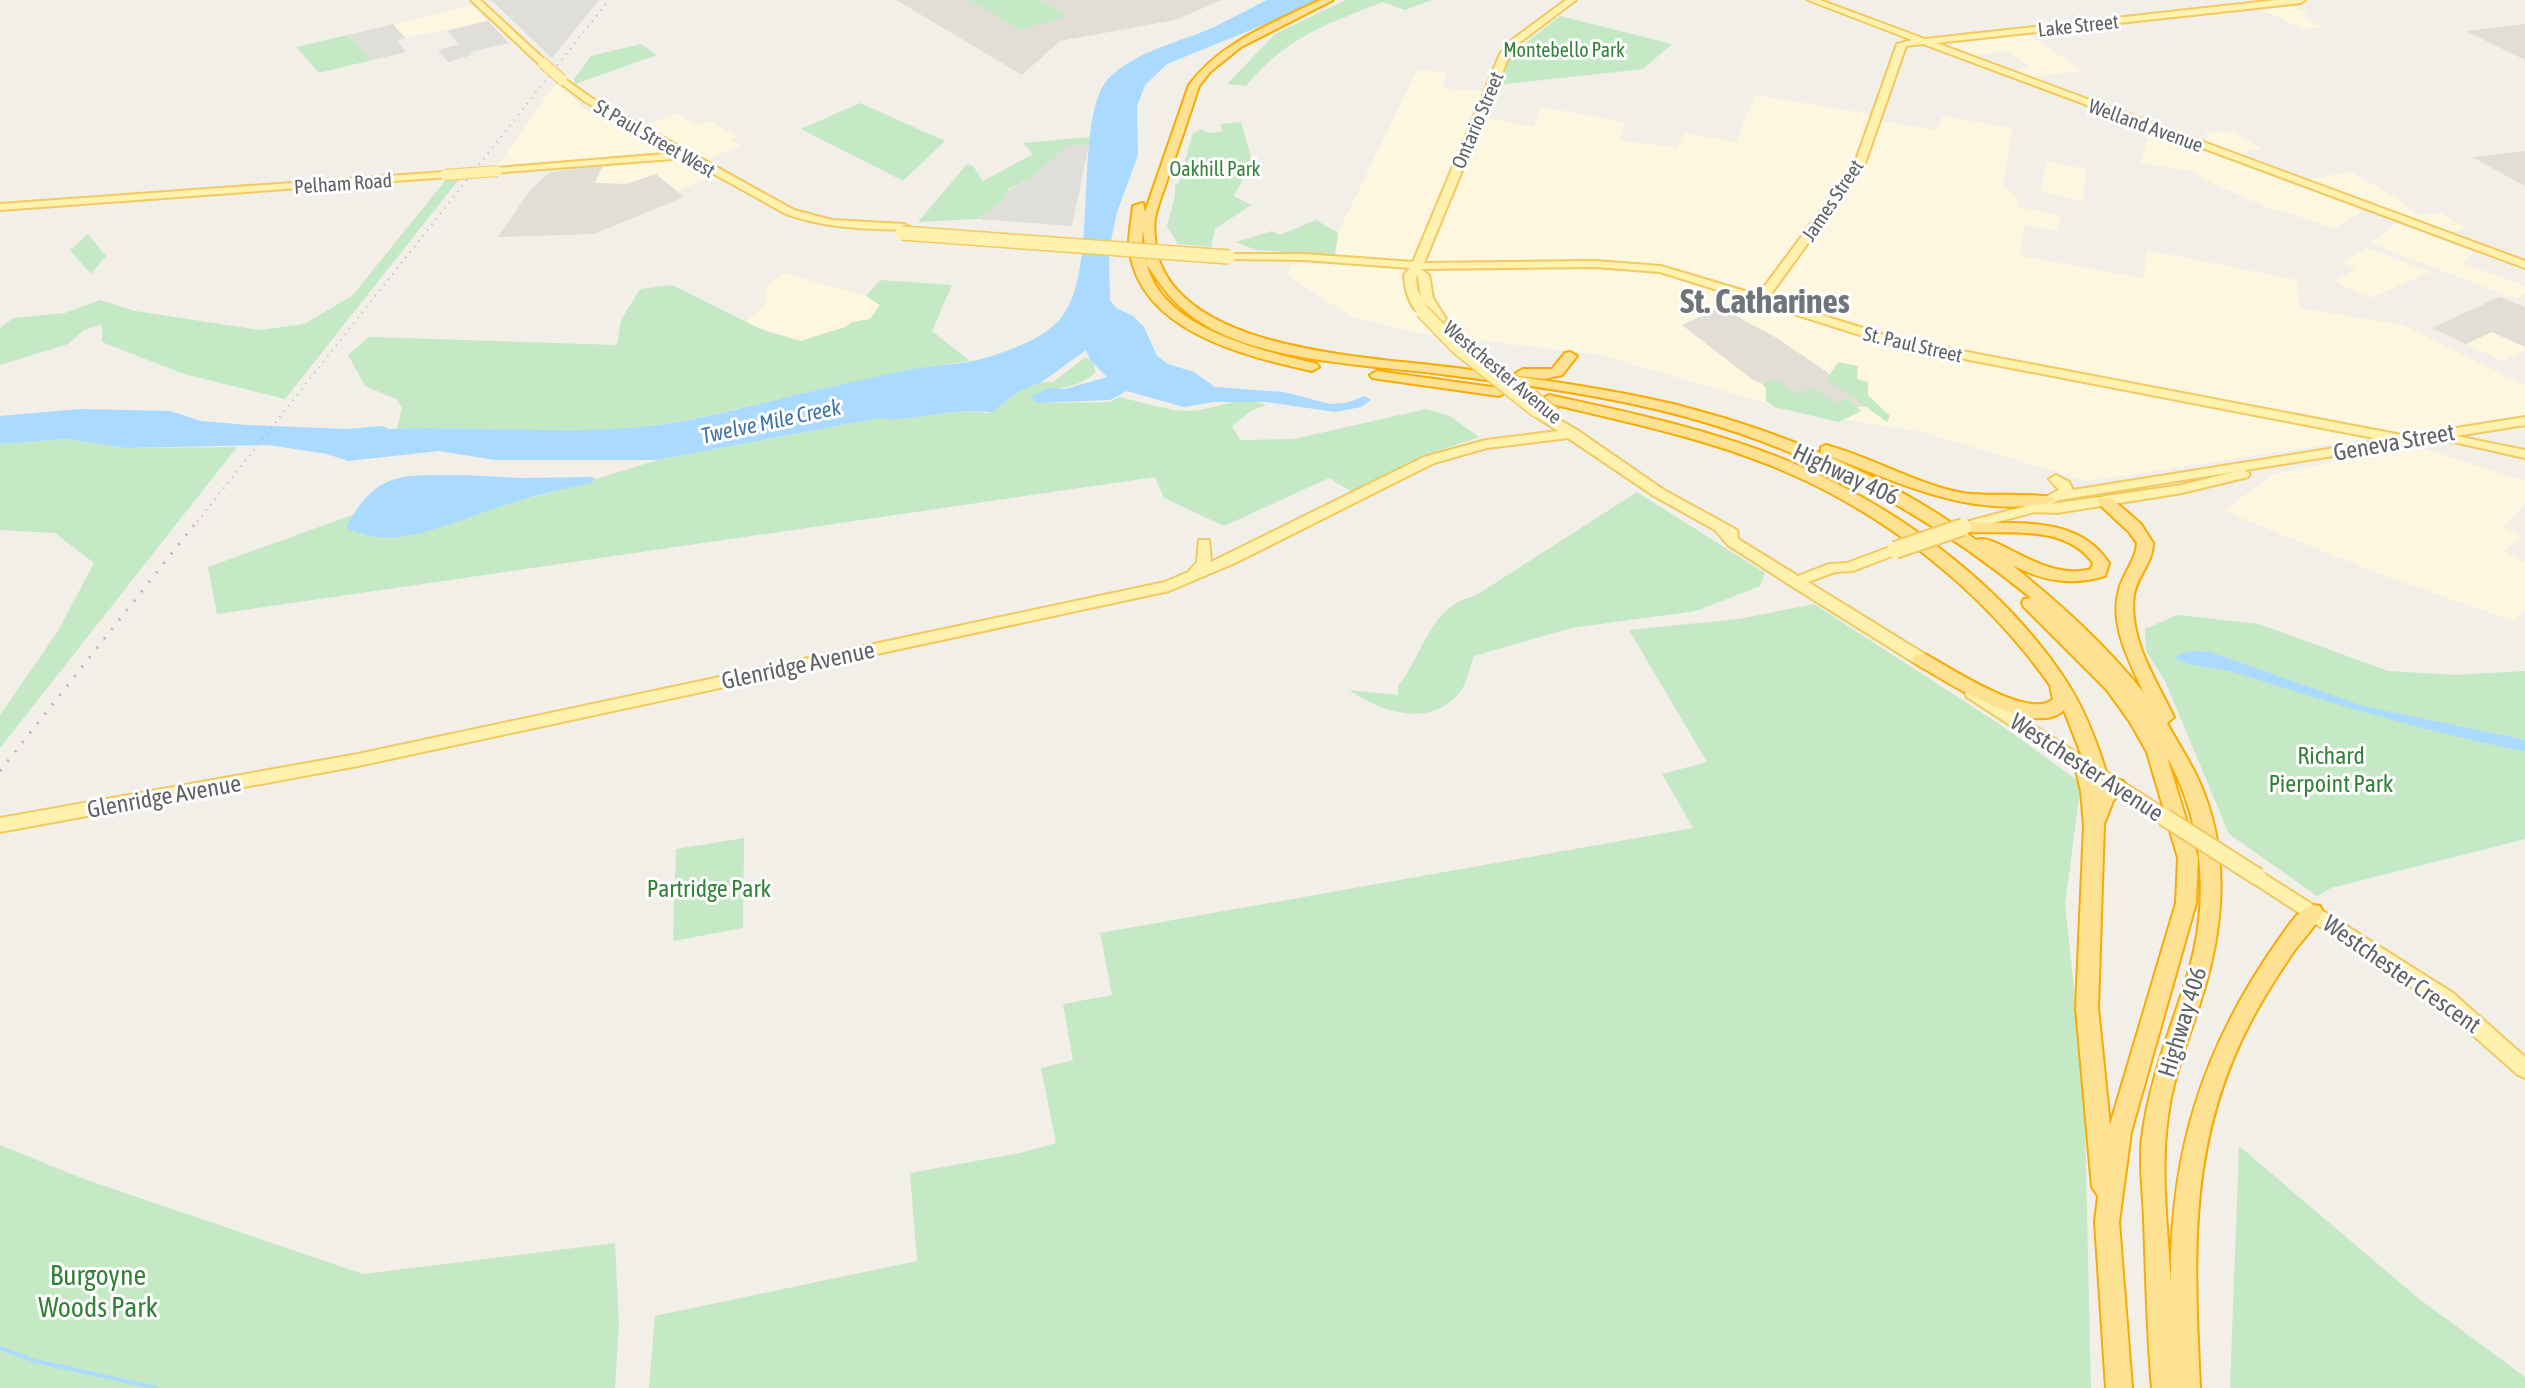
<svg xmlns="http://www.w3.org/2000/svg" width="2525" height="1388" viewBox="0 0 2525 1388" font-family="'Asap Condensed',sans-serif">
	<style>
		.commercial { fill: #fef7e0 }
		.industrial { fill: #e0deda }
		.education { fill: #e1ded6 }
		.green { fill: #c5e8c5 }
		.water { fill: #aadaff }
		.lines { fill: none; stroke-linecap: round; stroke-linejoin: round }
		.stream { stroke: #aadaff; stroke-width: 4 }
		.major-casing { stroke: #f2c960; stroke-width: 4 }
		.highway-casing { stroke: #f9ab00; stroke-width: 4 }
		.major { fill: #fff2af; fill-rule: evenodd }
		.highway { fill: #fde293; fill-rule: evenodd }
		.rail-far1 { stroke: #b6b7b8; stroke-width: 2; stroke-dasharray: 1 6; stroke-linecap: butt }
		.rail { stroke: #b6b7b8; stroke-width: 3; stroke-dasharray: 2 10; stroke-linecap: butt }
		.major-bridge-far2-casing { stroke: #f2c960; stroke-width: 12; stroke-linecap: butt }
		.major-bridge-far1-casing { stroke: #f2c960; stroke-width: 16; stroke-linecap: butt }
		.major-bridge-casing { stroke: #f2c960; stroke-width: 20; stroke-linecap: butt }
		.major-bridge-far2 { stroke: #fff2af; stroke-width: 10 }
		.major-bridge-far1 { stroke: #fff2af; stroke-width: 13 }
		.major-bridge { stroke: #fff2af; stroke-width: 16 }
		.labels { text-anchor: middle; dominant-baseline: central; stroke-width: 6; stroke-linejoin: round; paint-order: stroke }
		.far-street-label { font-size: 20px; fill: #5f6368; stroke: #fff }
		.far-park-label { font-size: 20px; fill: #348238; stroke: #fff }
		.far-water-label { font-size: 22px; font-style: italic; fill: #4174aa; stroke: #fff }
		.street-label { font-size: 24px; fill: #5f6368; stroke: #fff }
		.park-label { font-size: 24px; fill: #348238; stroke: #fff }
		.near-park-label { font-size: 28px; fill: #348238; stroke: #fff }
		.far-town-label { font-size: 34px; font-weight: bold; fill: #70757a; stroke: #fff }
	</style>
	<rect width="100%" height="100%" fill="#f1efe8"/>
	<path class="commercial" d="M2290,5l19,9 -8,1 22,13 -19,1 -46,-21z
		M472,6l16,15 -83,17 -12,-14z
		M2028,34l54,37 -57,7 -13,-7 17,-4 -22,-16 -37,5 -30,-11z
		M1417,70l29,2 -3,16 35,3 13,5 -8,21 51,10 7,-20 84,15 -5,18 57,8 7,-15 52,9 19,-47 115,19 13,7 53,9 7,-14 69,12 -9,58 14,10 1,11 42,8 -2,16 -34,-6 -4,31 124,22 2,-28 151,30 2,28 103,17 123,60v30l-438,66 -165,-49 -130,-21 -191,-56 -182,-22 -68,-17 -63,-40 2,-11 37,-1 8,-9 3,-22z
		M556,83l34,31 19,2 102,61 -33,14 -22,-17 -30,10 -31,-1 8,-24 -105,6z
		M677,114l20,11 13,-4 27,15 -7,3 11,6 -36,15 -62,-34z
		M2217,131l16,1 28,16 -25,7 -35,-13 8,-6 -7,-3z
		M2157,133l205,76 2,1 -31,19 -48,-18h-10l-74,-33 -5,-6 -55,-9 8,-29z
		M2046,161l40,8 -3,32 -42,-9z
		M2352,172l48,28 16,15 25,-2 27,16 -24,3 -131,-48 -5,-5z
		M2397,223l77,29 -12,11 63,23v7l-9,6 -146,-56z
		M2368,248l62,24 -60,26 -37,-17 23,-12 -15,-7z
		M784,273l82,23 15,9 -11,14 -18,3 -7,5 -45,14 -55,-18 21,-20v-17z
		M2492,332l33,15v3l-22,11 -37,-17z
		M2413,445l112,36v22l-22,25 18,8 -17,16 21,10v47l-11,12 -127,-44 -163,-66 48,-36z"/>
	<path class="industrial" d="M491,0h108l-47,58z
		M488,21l21,22 -39,9 2,3 -24,7 -10,-12 21,-6 -12,-13z
		M393,24l12,14 -8,3 9,11 -34,8 -24,-25z
		M1089,144l-17,82 -94,-7 24,-17 7,-12 24,-14 34,-30z"/>
	<path class="education" d="M896,0h326l-47,20 -115,21 -38,34z
		M2525,24v36l-59,-29z
		M2525,151v35l-53,-29z
		M603,165l-8,18 31,1 30,-10 28,23 -90,37 -96,3 33,-48 19,-17z
		M2499,297l26,10v40l-33,-15 -26,12 -34,-16z
		M1717,309h6l54,29 50,34 40,35 -52,-1 -62,-26 -71,-55z"/>
	<path class="green" d="M970,0h68l29,16 -47,14z
		M1346,0h86l-27,10 -22,-8c-60,24 -94,33 -137,84l-19,-2 48,-50z
		M1560,16l112,28 -29,25 -146,16 12,-29z
		M348,35l24,25 -53,13 -23,-26z
		M641,44l16,11 -82,29 -1,-5 17,-23z
		M860,103l85,38 -42,40 -102,-52z
		M1241,122l11,39 -18,35 17,9 -36,24 -4,18 -33,-3 -11,-18 8,-30v-11l4,-3 14,-49 9,-4 4,4 16,-1 -1,-8z
		M1090,137l-1,7 -22,2 -34,30 -24,13 -7,13 -25,17 -59,3 49,-58 6,2 10,15 50,-27 -10,-11z
		M460,178l-175,221 -101,-25 -82,-32v-18l-18,6 -16,14 -68,21v-37l13,-10 52,-5 35,-13 35,11 125,19 44,-6 48,-28 93,-115z
		M1316,220l22,13 -3,22 -79,-5 -20,-8 36,-11 8,4z
		M88,234l18,22 -15,18 -21,-24z
		M880,280l72,5 -20,46 38,30c-52,8 -105,18 -156,30 -60,13 -117,30 -179,37 -79,8 -159,-2 -238,1l5,-21 -6,-9 -31,-13 -17,-31 21,-18 248,8 4,-25 19,-31 32,-4 93,46 36,10 44,-14 7,-5 18,-3 10,-14 -14,-9z
		M1086,357l8,7 1,9c-20,18 -42,13 -63,23l4,7 75,-1 7,-5c22,4 51,15 74,14 23,-2 52,-17 74,-6l-15,6 -19,15 8,14 54,-1 132,-30 24,7 29,21 -59,20 -60,40 -31,-19 -105,48 -60,-28 -9,-21 -938,137 -9,-47 147,-53 -3,12 9,9h11l186,-44 99,-31 222,-42 14,2 69,-9 27,2 29,-21 22,-10h13z
		M1838,362l20,4 -1,13 11,3v13l22,21 -3,6 -60,-43z
		M1776,379l20,15 17,-7 22,16 13,-4 13,12 -22,11 -64,-15 -9,-6v-12l-4,-6z
		M66,439l60,9 111,-1 -237,301v-33l58,-84 36,-68 -39,-30 -55,-3v-86z
		M1637,492l128,81 -5,13 -64,25 -125,17 -97,28c-5,11 -7,28 -14,36 -29,37 -80,20 -111,-2l49,5v-9c25,-30 32,-81 77,-90z
		M1814,604l187,121 80,58 -16,121 19,178 7,306h-1442l6,-72 262,-55 -7,-88 110,-20 36,-10 -15,-75 32,-8 -10,-56 49,-9 -12,-62 593,-105 -31,-54 45,-12 -78,-132 110,-11z
		M2177,615l82,9 129,47 67,4 70,-4v168l-194,49 -14,8 -88,-62 -64,-153 -19,-30 -1,-22z
		M744,838l-1,90 -70,13 3,-92z
		M0,1145l81,33 282,96 252,-31 4,82 -4,63h-615z
		M2239,1146l179,152 107,79v11h-295z"/>
	<path class="water" d="M1267,0h57l-157,64 -22,21 -8,21 1,49 -21,57 -8,38 1,50 6,8 17,8 11,11 13,29 11,8 26,8 21,15 69,5 46,12 16,-1 19,-7 6,4 -10,7 -26,5 -69,-10h-52l-30,5 -57,-16 -17,9 -74,3 -5,-7 18,-8 16,1 42,-12 -17,-17 -4,-10 -43,31 -25,11 -26,20 -30,-1 -69,9 -14,-2 -222,42h-162l-56,-9 -91,10 -21,-7 -59,-9 -142,3 -60,-9 -66,5v-28l80,-7 90,2 31,10 47,4 99,4 35,-3 7,3c80,-3 161,5 241,-1 63,-5 122,-23 183,-37 33,-8 67,-15 100,-22 24,-4 49,-4 72,-11 27,-9 61,-19 78,-43 38,-51 8,-203 48,-239 26,-23 54,-30 86,-42 24,-9 47,-23 70,-34z
		M461,475l60,3 69,-1 6,2 -5,4c-31,7 -64,14 -95,25 -44,14 -102,44 -148,21l-1,-4c32,-56 56,-49 114,-50z
		M2188,651l22,1 153,54 162,34v11c-98,-18 -191,-47 -285,-77 -22,-7 -45,-5 -66,-16z"/>
	<g class="lines">
		<path class="stream" d="M0,1348l35,13 121,27"/>
		<defs>
			<path id="major" d="M471,0h9l66,61v4h-6z
				M1566,0h10l-61,46 -5,8 -86,209 171,-2 66,5 97,29 96,-129 43,-122 15,-4 -104,-40h12l105,39 352,-39h28l-4,3 -365,40 589,218v7l-602,-224 -17,2 -42,120 -96,132 126,40 513,98 118,-19v8l-69,11 69,14v8l-85,-19 -195,31 5,4 -2,3 -66,16 -125,20 -22,-1 -72,19 -5,-1 -2,-3 2,-3 72,-19 29,-15 -10,-11 7,-4 13,7 4,8 311,-50 -492,-95 -232,-73 -65,-5 -174,2 8,6 4,23 13,21 -6,4 -4,-1 -13,-21 5,10 -2,3 -4,1c-13,-7 -17,-26 -18,-40l6,-7 -106,-8 -79,-1 -2,-2 6,-3h75l109,8 87,-208 9,-12zM1416,276l2,1 3,20 -4,-8zM2233,472l-51,13 -131,19 8,-4z
				M562,77l28,20 204,113 38,10 72,4 6,3 -6,3c-41,-1 -79,-2 -118,-16l-101,-56 -192,15v-4l4,-1 179,-15 -92,-52 -25,-19 -2,-2z
				M445,172l4,1v4l-449,33v-6z
				M1537,407l40,23 87,60 73,40 1,9 60,37 31,-12 18,-1 43,-16h10l2,3 -2,3 -47,18 -18,1 -27,10 128,79 2,4 -2,4h-12l-134,-84 -62,-40 -13,-15 -61,-34 -86,-58 -81,10 -53,15 -199,100 -66,28 -811,175 -358,66v-14l358,-64 807,-172 23,-10 9,-10 2,-22h10l2,22 213,-105 62,-17 72,-9 -26,-17 -2,-3z
				M1973,687l197,125 3,5 -3,5h-12l-191,-125 -2,-4 2,-4z
				M2258,870l195,123 72,64v21l-7,-3 -79,-70 -187,-123 -3,-5 3,-5z"/>
			<path id="highway" d="M1320,0h13l-92,47 -31,25 -11,14c-10,30 -20,61 -31,91 -4,13 -10,27 -13,41 -2,11 1,37 6,47 38,90 220,92 303,104 70,10 141,19 209,35 99,25 198,64 283,122l7,-4c52,3 114,-8 146,41l-4,13c-34,10 -62,5 -93,-11 48,39 93,79 132,128 -14,-30 -35,-69 -25,-103 4,-17 17,-29 18,-47l-8,-11 -30,-28 -2,-3 2,-3h12l30,26 12,19c0,20 -16,33 -19,52 -6,43 22,85 40,122l-7,6c10,19 23,38 32,58 32,71 25,147 2,219 -12,38 -28,76 -33,116 -8,56 0,114 3,170 -2,-131 31,-237 106,-344 10,-13 25,-42 43,-36l3,6c-7,14 -19,26 -29,39 -15,22 -29,44 -42,68 -65,122 -58,235 -52,369h-48c-5,-57 -6,-114 -8,-170 -1,-27 -5,-53 -2,-80 7,-57 29,-109 46,-164 22,-73 16,-150 -21,-217l31,101 -2,45 -65,229 -12,90 13,166h-26l-11,-166 3,-26 -6,-9 -16,-179 8,-182 -3,-35 -6,-25 8,-7 -19,-49c-29,30 -121,-30 -149,-47l-3,-4 3,-4h12c23,13 104,66 126,44l-3,-14c-68,-96 -168,-175 -278,-219 -73,-30 -152,-45 -228,-64l-2,-3 7,-4c78,17 159,34 234,64 109,44 218,123 283,222 19,29 31,61 41,94l-2,5 -7,2 2,8 16,-11 7,2 3,5 -13,15 -9,23 -6,184 12,117 66,-222 2,-45 -31,-106 -17,-30 -23,-32 -83,-83 -2,-4 2,-4 7,-1c-99,-81 -211,-143 -334,-178 -83,-24 -171,-35 -256,-46 -71,-9 -174,-12 -236,-49 -29,-18 -39,-32 -58,-60 17,65 114,85 170,99l2,3 -7,4c-68,-15 -178,-41 -183,-128 0,-12 3,-25 4,-37l10,-3 2,9 44,-127c33,-44 83,-61 131,-85zM1143,230l4,33 -5,-19zM1965,532c43,2 100,-8 128,31l-2,6c-46,14 -96,-38 -115,-29z
				M1570,352l7,4 -15,19 -17,4 -27,-3 -2,-3 7,-4h29l13,-16z
				M1377,371l122,17 7,4 -7,4 -127,-18 -2,-3z
				M1826,445c45,12 92,40 137,48 18,4 84,-1 92,6 -8,7 -19,6 -29,7 -72,6 -140,-29 -205,-53v-6z"/>
		</defs>
		<use href="#major" class="major-casing"/>
		<use href="#highway" class="highway-casing"/>
		<use href="#major" class="major"/>
		<use href="#highway" class="highway"/>
		<path class="rail-far1" d="M193,527l416,-527"/>
		<path class="rail" d="M0,771l194,-246"/>
		<defs>
			<path id="major-bridge-far2" d="M543,63l19,17
				M445,175l52,-4"/>
			<path id="major-bridge-far1" d="M902,233l327,24
				M1422,311l36,37 79,63
				M1531,396l24,19"/>
			<path id="major-bridge" d="M1895,550l68,-23
				M2164,817l94,60"/>
		</defs>
		<use href="#major-bridge-far2" class="major-bridge-far2-casing"/>
		<use href="#major-bridge-far1" class="major-bridge-far1-casing"/>
		<use href="#major-bridge" class="major-bridge-casing"/>
		<use href="#major-bridge-far2" class="major-bridge-far2"/>
		<use href="#major-bridge-far1" class="major-bridge-far1"/>
		<use href="#major-bridge" class="major-bridge"/>
	</g>
	<g class="labels">
		<g class="far-street-label">
			<text transform="translate(2078 25) rotate(-6)">Lake Street</text>
			<text transform="translate(1477 120) rotate(-67)">Ontario Street</text>
			<text transform="translate(2146 125) rotate(20)">Welland Avenue</text>
			<text transform="translate(655 138) rotate(30)">St Paul Street West</text>
			<text transform="translate(343 183) rotate(-4)">Pelham Road</text>
			<text transform="translate(1832 200) rotate(-56)">James Street</text>
			<text transform="translate(1913 344) rotate(13)">St. Paul Street</text>
			<text transform="translate(1503 372) rotate(40)">Westchester Avenue</text>
		</g>
		<g class="far-park-label">
			<text x="1564" y="49">Montebello Park</text>
			<text x="1215" y="168">Oakhill Park</text>
		</g>
		<g class="far-water-label">
			<text transform="translate(771 421) rotate(-12)">Twelve Mile Creek</text>
		</g>
		<g class="street-label">
			<text transform="translate(2394 442) rotate(-10)">Geneva Street</text>
			<text transform="translate(1846 474) rotate(25)">Highway 406</text>
			<text transform="translate(798 665) rotate(-12)">Glenridge Avenue</text>
			<text transform="translate(2087 767) rotate(33)">Westchester Avenue</text>
			<text transform="translate(164 796) rotate(-10)">Glenridge Avenue</text>
			<text transform="translate(2402 974) rotate(35)">Westchester Crescent</text>
			<text transform="translate(2182 1022) rotate(-73)">Highway 406</text>
		</g>
		<g class="park-label">
			<text x="2331" y="755">Richard<tspan x="2331" dy="28">Pierpoint Park</tspan></text>
			<text x="709" y="888">Partridge Park</text>
		</g>
		<g class="near-park-label">
			<text x="98" y="1275">Burgoyne<tspan x="98" dy="32">Woods Park</tspan></text>
		</g>
		<g class="far-town-label">
			<text x="1765" y="300">St. Catharines</text>
		</g>
	</g>
</svg>
